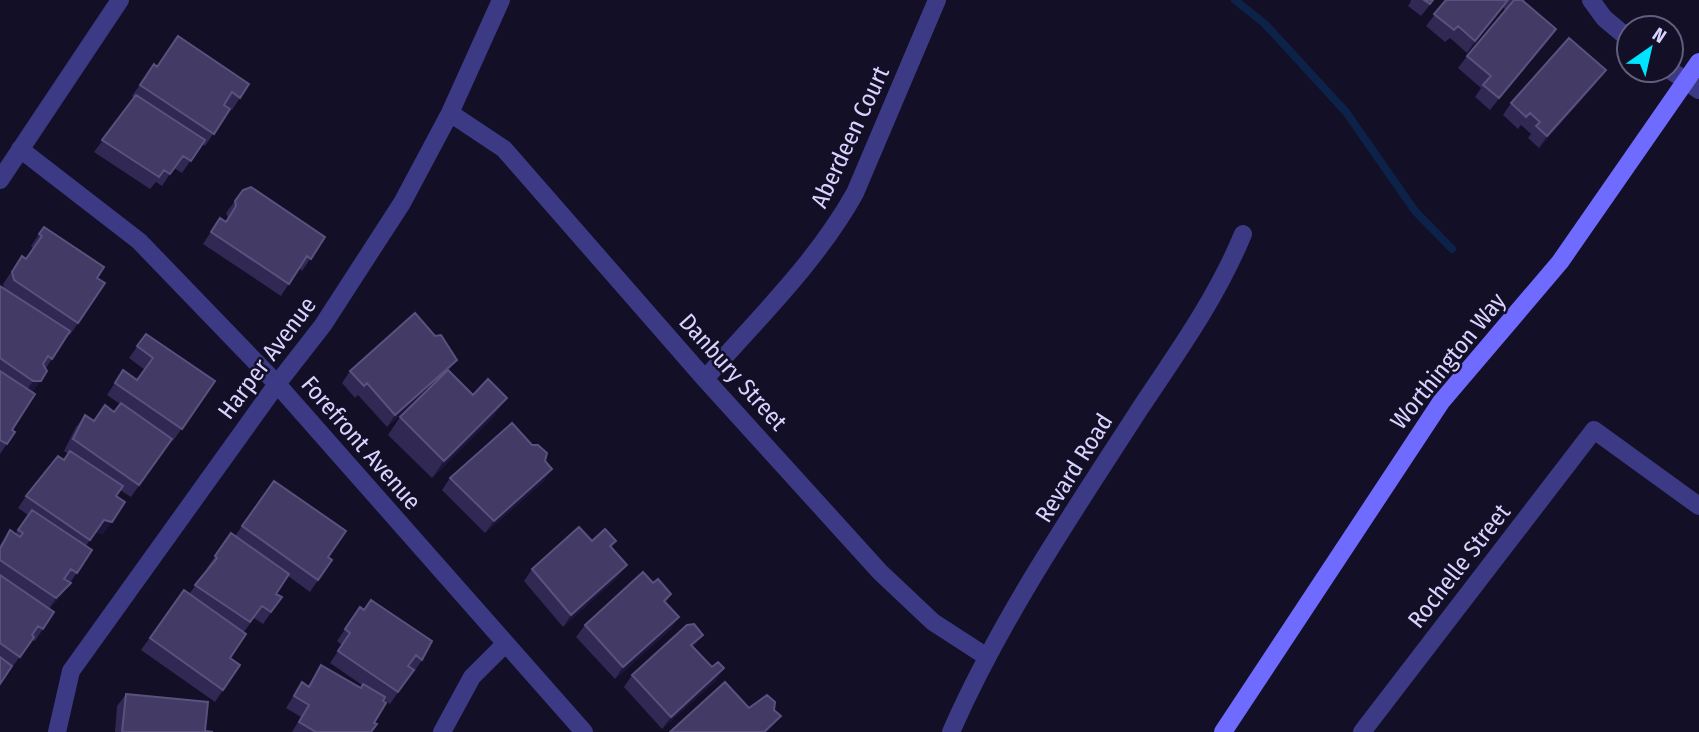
<svg xmlns="http://www.w3.org/2000/svg" width="1699" height="732" viewBox="0 0 1699 732" font-family="'Fira Sans Condensed',sans-serif">
	<style>
		.lines { fill: none; stroke-linecap: round; stroke-linejoin: round }
		.stream { stroke: #0c2248; stroke-width: 8 }
		.street { stroke: #3d3a85; stroke-width: 18 }
		.secondary { stroke: #6f6bff; stroke-width: 18 }
		.wall { fill: #312854 }
		.shaded-wall { fill: #1d163a }
		.building { fill: #433a66; stroke: #5a527e; stroke-width: 2 }
		.labels { text-anchor: middle; dominant-baseline: central; stroke-width: 5; stroke-linejoin: round; paint-order: stroke }
		.street-label { font-size: 24px; fill: #d9d4ff; stroke: #130f26 }
	</style>
	<rect width="100%" height="100%" fill="#130f26"/>
	<g class="lines">
		<path class="stream" d="M1235,0l30,24 81,88 69,99 37,38"/>
		<path class="street" d="M1591,0l13,18 25,21
			M1670,70l29,20
			M450,113l54,36 201,230 175,193 53,50 54,35
			M20,149l119,92 138,143 307,348
			M0,180l120,-180
			M705,379c52,-60 111,-116 150,-186l82,-193
			M57,732l14,-61 206,-287 46,-59 79,-122 48,-90 51,-113
			M442,732l30,-55 32,-32
			M951,732c50,-114 123,-221 190,-325 38,-57 76,-110 102,-173
			M1362,732l232,-302 105,76"/>
		<path class="secondary" d="M1223,732l218,-330 119,-140 139,-200"/>
	</g>
	<path class="wall" d="M1410,0h24l-13,16 -13,-10 3,-5z
		M1446,0h76l34,29 -8,12 -58,69 -15,-13 6,-9 -23,-20 9,-12 39,-46 -3,-2 -36,45 -17,-15 -5,4 -19,-16z
		M154,64l3,3 92,17 -17,26 -8,-5 6,4 -25,37 -3,-2 -20,29 -8,-5 -12,18 -6,-4 -6,7 -56,-37 40,-54 -2,-2z
		M1597,82l-58,66 -11,-10 3,-4 -10,-9 -3,4 -15,-14 8,-12z
		M243,190l82,47 -23,34 -3,-3 -18,28 -78,-52 17,-26 5,4 3,-4 -2,-5z
		M44,227l53,51 8,5 -35,52 -2,-1 -22,34 -34,62 3,2 -15,22v-168l4,2 -1,-4 19,-28 4,3 7,-11 -2,-2z
		M146,334l69,47 -42,60 -1,-2 -41,58 -11,-7 -4,6 -13,38 -8,-2 -9,14 6,4 -30,45 -13,14 5,3 -19,29 -3,-1 -32,44v-139l10,-15 5,4 13,-19 -10,-7 8,-12 38,-36 5,-6 -5,-3 12,-24 9,-12 9,6 20,-9 6,-8 -13,-9 16,-25 14,10 8,-10 -16,-12z
		M350,371h99l46,44 -63,63 -44,-43 12,-18 24,-23 -37,33 -29,-32 -3,3 -13,-15z
		M545,461l-1,20 -59,52 -43,-43 8,-12z
		M274,481l54,76 4,3 -22,32 -22,-16 -12,18 6,3 -19,27 -9,-6 -10,14 -14,26 10,7 -25,37 -74,-52 43,-60 5,4 19,-25 -1,-1 24,-35 4,3z
		M592,541h24l-5,7 7,29 -55,50 -39,-46 8,-12z
		M653,583l18,11 -5,8 5,27 -56,50 -39,-42 9,-12z
		M360,607l62,53 -8,12 -1,-1 -23,33 -7,-4 -11,32h-80l9,-15 -15,-9 16,-26 6,4 13,-21 39,23 2,-3 -32,-22 12,-18 -5,-4z
		M694,647l22,33 -54,49 -38,-42 8,-12z
		M126,694l79,37 8,1h-98l2,-26z"/>
	<path class="shaded-wall" d="M1509,0l-6,8 -36,45 8,-12z
		M1556,29l-8,12 -58,69 9,-12z
		M1606,70l-9,12 -58,66 8,-12z
		M457,360l-9,12 -61,55 8,-12z
		M33,381h8l-9,12h-7z
		M507,398l-12,17 -63,63 12,-17z
		M552,469l-8,12 -59,52 9,-12z
		M104,520l8,2 -9,12 -8,-2z
		M627,565l-9,12 -55,50 8,-12z
		M71,583l-9,12 -14,15 8,-12z
		M679,617l-8,12 -56,50 8,-12z
		M703,635l-9,12 -11,10 8,-12z
		M724,668l-8,12 -54,49 9,-12z
		M781,716l-13,16h-4z"/>
	<path class="building" d="M1424,0h9l-3,4z
		M1446,0h62l-33,41 -17,-15 -4,4 -20,-16z
		M1514,0h8l34,29 -57,69 -16,-13 8,-9 -24,-20z
		M178,36l71,48 -9,14 -8,-6 -8,13 6,4 -16,25 -74,-49 14,-21 3,3z
		M1569,38l37,32 -59,66 -11,-10 4,-4 -10,-9 -4,4 -15,-14z
		M136,95l69,45 -14,21 -8,-5 -13,18 -6,-4 -5,7 -57,-37z
		M251,187l74,50 -14,22 -4,-3 -18,28 -78,-52 9,-14 6,4 10,-16 -1,-5 8,-11z
		M44,227l60,40 -7,11 8,5 -27,40 -64,-43 -2,-8 10,-16 4,3 16,-23 -3,-2z
		M0,286l70,45 -18,28 -4,-3 -5,8 4,7 -6,10h-8l-33,-23z
		M415,313l20,23 6,-1 16,25 -62,55 -28,-32 -3,3 -14,-15z
		M146,334l69,47 -33,48 -67,-46 8,-13 14,10 16,-22 -16,-12z
		M448,370l25,25 15,-16 19,19 -63,63 -44,-44z
		M0,371l35,23 -23,36 3,2 -8,12 -7,-4z
		M121,403l51,36 -33,46 -66,-46 12,-24 9,6 11,-16 9,7z
		M512,423l20,22h6l9,8 -2,8 7,8 -58,52 -44,-43z
		M70,451l53,35 -7,10 9,6 -13,20 -8,-2 -14,20 -64,-44 32,-40 6,4z
		M274,481l72,50 -18,26 4,3 -14,20 -76,-54z
		M32,510l60,40 -15,23 -6,-4 -7,10 7,4 -15,15 -56,-38v-11l10,-19 10,7 3,-4 -5,-3z
		M579,527l13,14 13,-12 11,12 -6,5 17,19 -56,50 -39,-46z
		M231,533l58,41 -13,20 6,3 -11,15 -9,-6 -12,16 -55,-37 22,-27 -2,-2z
		M643,572l10,11 5,-4 13,15 -7,7 15,16 -56,50 -38,-42z
		M0,575l54,37 -11,17 -5,-3 -6,9 2,2 -14,20 -20,-14z
		M184,590l62,44 -16,24 10,7 -17,25 -73,-52z
		M371,600l61,41 -10,19 -6,-5 -8,11 6,4 -16,22 -60,-41 12,-18 -5,-4 15,-22 4,3z
		M694,624l9,11 -12,10 21,22 6,-5 6,6 -53,49 -39,-42 55,-50z
		M0,657l12,9 -12,18z
		M321,665l40,23 2,-4 22,13 -2,4 3,2 -12,20 3,1 -6,8h-55l-17,-10 10,-17 -15,-9 8,-14 7,5z
		M725,682l24,26 18,-13 8,7 -1,8 7,6 -17,16h-94z
		M126,694l82,8 -3,29 8,1h-91z"/>
	<g class="labels">
		<g class="street-label">
			<text transform="translate(850 137) rotate(-65)">Aberdeen Court</text>
			<text transform="translate(267 358) rotate(-53)">Harper Avenue</text>
			<text transform="translate(1448 361) rotate(-51)">Worthington Way</text>
			<text transform="translate(733 372) rotate(48)">Danbury Street</text>
			<text transform="translate(361 443) rotate(49)">Forefront Avenue</text>
			<text transform="translate(1074 468) rotate(-58)">Revard Road</text>
			<text transform="translate(1459 566) rotate(-52)">Rochelle Street</text>
		</g>
	</g>
	<g transform="translate(1650 49) rotate(34)"><circle r="33" fill="#130f26" stroke="#625e7d" stroke-width="2"/>
	<path d="M0-5L12 26L0 18L-12 26Z" fill="#00e5ff"/>
	<text y="-10" font-size="19" font-weight="bold" text-anchor="middle" fill="#d9d4ff">N</text>
	</g>
</svg>
